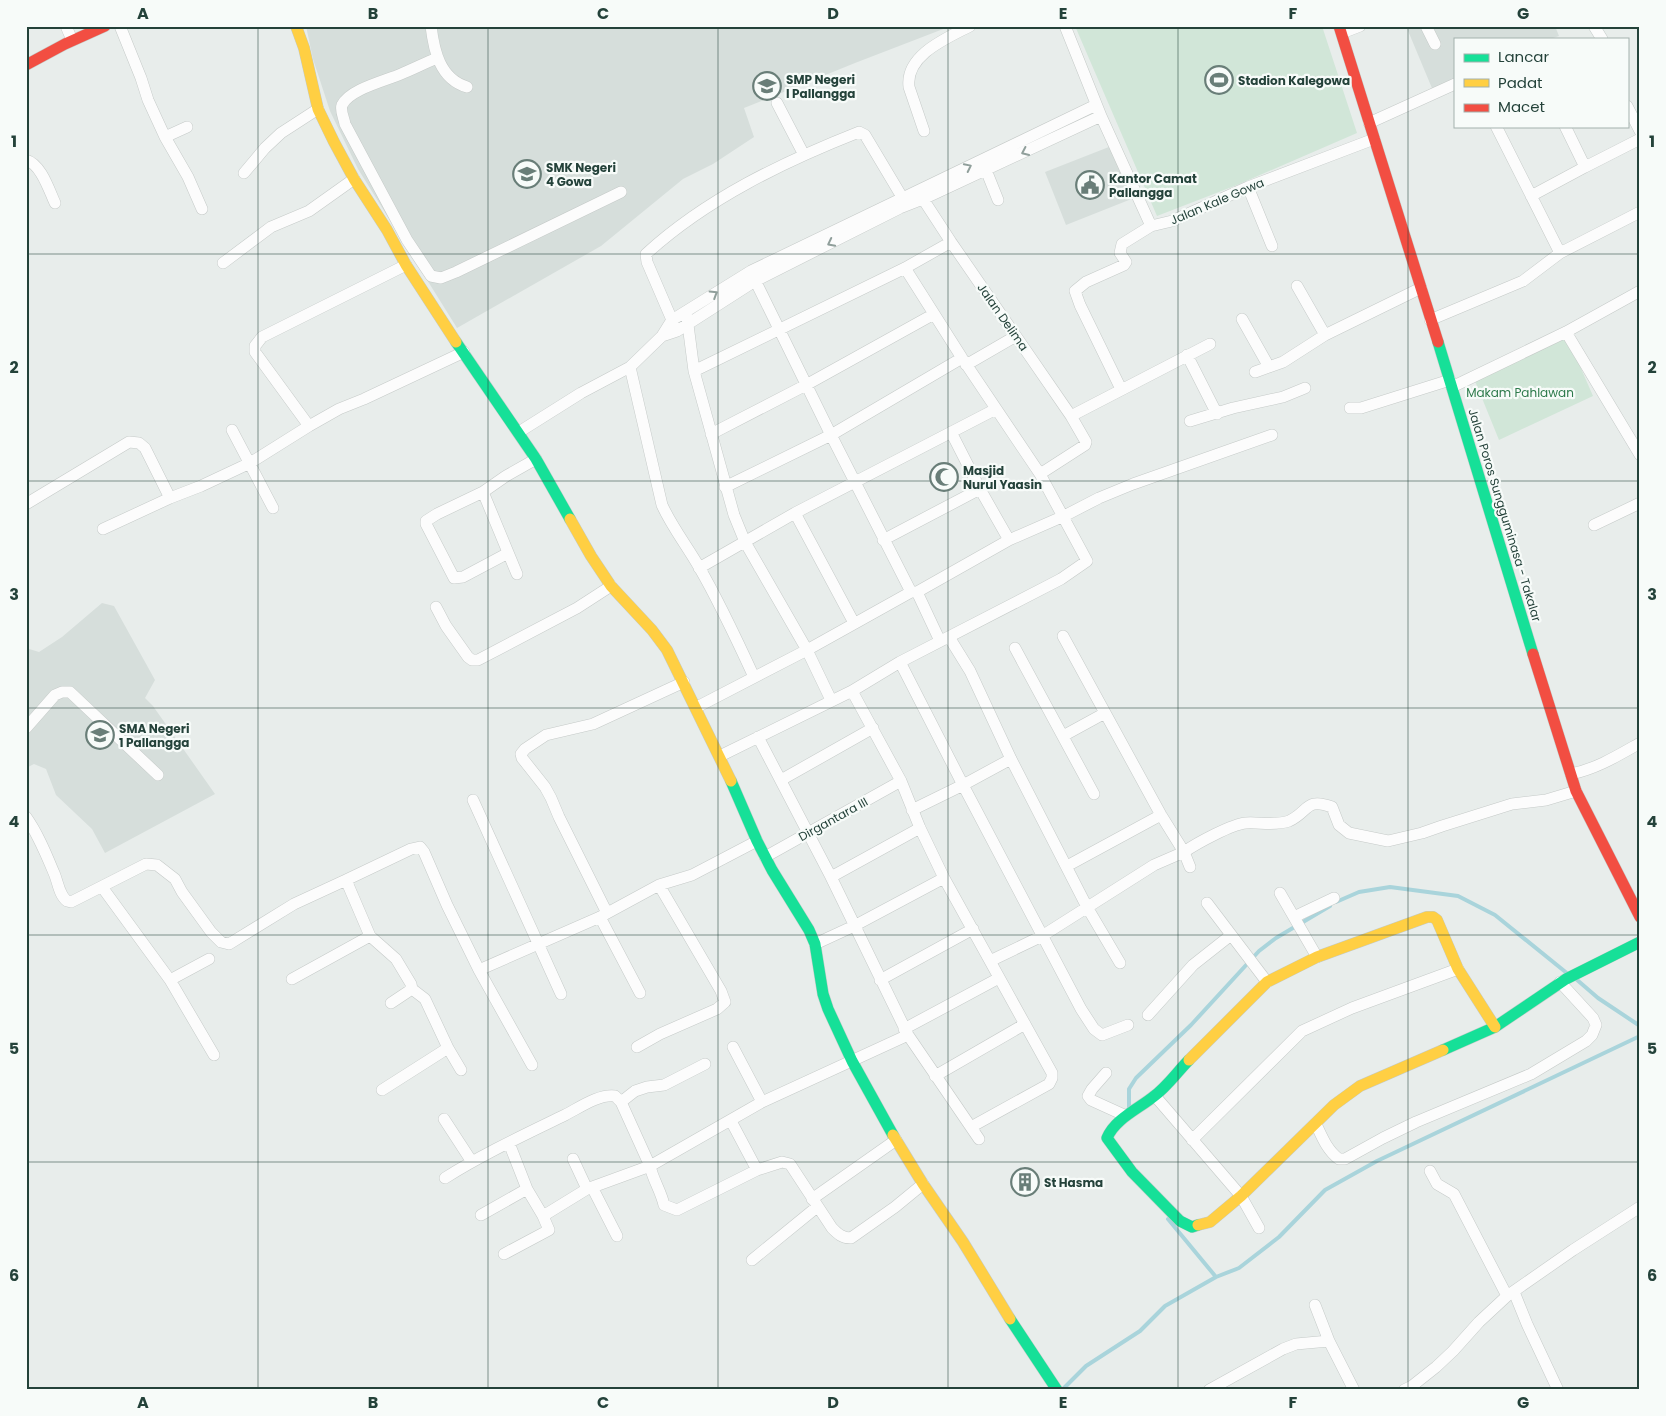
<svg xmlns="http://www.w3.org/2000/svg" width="1666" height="1416" viewBox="0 0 1666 1416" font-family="Poppins,sans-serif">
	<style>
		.built { fill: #d6dedb }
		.green { fill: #d1e6d8 }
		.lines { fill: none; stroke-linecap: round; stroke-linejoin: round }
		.stream { stroke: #a9d4db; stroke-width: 4 }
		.street-casing { stroke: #c5cac8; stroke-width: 12 }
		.fast-casing { stroke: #c3cbc8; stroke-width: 12 }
		.slow-casing { stroke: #c3cbc8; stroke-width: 12 }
		.jam-casing { stroke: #c3cbc8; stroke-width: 12 }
		.street { stroke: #fcfcfc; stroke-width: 11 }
		.fast { stroke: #16e098; stroke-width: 11 }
		.slow { stroke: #ffcf43; stroke-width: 11 }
		.jam { stroke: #f24e42; stroke-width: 11 }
		.oneway { stroke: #909f9b }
		.grid { fill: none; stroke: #24423a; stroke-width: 1; stroke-opacity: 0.55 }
		.labels { text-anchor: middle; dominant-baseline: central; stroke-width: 4.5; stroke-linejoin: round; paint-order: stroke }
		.poi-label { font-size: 12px; font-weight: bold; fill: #24423a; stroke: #f7fbf9; text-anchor: start }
		.street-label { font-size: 12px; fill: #24423a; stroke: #f7fbf9 }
		.park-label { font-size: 12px; fill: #2d7a4b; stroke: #f7fbf9 }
		.neatline { fill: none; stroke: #24423a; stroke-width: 2 }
		.grid-label { font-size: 16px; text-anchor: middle; font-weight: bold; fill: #24423a }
	</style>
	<rect width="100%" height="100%" fill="#e8edeb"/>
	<path class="built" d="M306,26h645l-96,37 -111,45 10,29 -41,27 -30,15 -82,67 -144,82 -99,-159 -28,-58 -17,-52z
		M1406,26h149l4,10 -9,3h-95v43l-21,11z
		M1114,145l20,53 -68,27 -21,-53z
		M102,603l12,3 41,74 -10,18 8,8 62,88 -110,59 -13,-24 -36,-34 -10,-26 -12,-5 -8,4v-120l13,4 23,-15z"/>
	<path class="green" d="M1075,26h247l35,107 -120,52 -80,31z
		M1566,334l27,62 -94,44 -26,-64z"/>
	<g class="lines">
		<path class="stream" d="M1336,902l23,-10 31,-5 68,9 37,19 73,59
			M1576,979l22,19 42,28
			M1129,1108v-19l7,-11 55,-53 68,-74 17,-13 54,-32
			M1168,1219l48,58
			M1062,1390l24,-24 54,-35 25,-25 51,-29 23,-9 40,-31 46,-47 52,-29 263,-125"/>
		<defs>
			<path id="street" d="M66,26l6,14
				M120,26l21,52 7,22 17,37 23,40 14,32
				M431,26c3,25 9,53 36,61
				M1065,26l36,90 50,110 21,-5 76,-34 126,-48
				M1426,26l9,18
				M1594,26l8,13
				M1342,33l18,-7
				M437,58c-12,5 -24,11 -36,16 -16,7 -51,15 -59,31 -2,6 2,13 3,19l62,116 24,36 10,2 15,-6 165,-80
				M777,103l27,52
				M1627,106l13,25
				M1369,123l86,-39
				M1496,126l64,127
				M924,131l-15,-44c-4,-32 38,-49 61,-61
				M165,137l22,-10
				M26,160c15,4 23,30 29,43
				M1585,167l55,-28
				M986,170l12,30
				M244,173l21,-25 16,-15 37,-24
				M1248,187l24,59
				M922,193l1,6 28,43 120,174 15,26 -1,3 -45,29
				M1531,196l54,-29 -20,-41
				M223,263l48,-36 38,-16 45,-32
				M752,274l79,161 80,157
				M1297,286l28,49
				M687,317l7,54 40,144 11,27 62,108 24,50
				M1242,319l27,48
				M1430,320l93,-39 37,-28 80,-41
				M675,327l-28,-65 -1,-8c60,-55 137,-92 213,-122l6,3 37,62 -1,6
				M1566,332l74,123
				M662,336l15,-5 78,-50 145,-73 23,-9 178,-83
				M1187,355l30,59
				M966,365l50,-29
				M630,367l32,138c10,22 25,41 37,62 21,36 38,73 55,110
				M694,371l211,-103 46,-26
				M1255,372l28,-10 42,-27 96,-47
				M1452,387l114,-55 74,-41
				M1121,389l-41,-84 -5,-14 11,-9 38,-17 2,-3 -6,-9 2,-9 29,-18
				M1350,408h11l89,-28
				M1071,416l139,-72
				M1190,421l43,-13 50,-11 22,-9
				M309,426l-54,-74v-6l7,-9 144,-72
				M232,430l41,78
				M519,432l62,-39 49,-26 32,-31 10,-16 79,-49 345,-166
				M951,432l29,57 29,51
				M711,434l95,-49 128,-71
				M725,487l106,-52 131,-77
				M483,492l34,82
				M26,504l103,-62 10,1 6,5 25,50
				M795,513l59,110
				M1594,525l46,-22
				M103,529l67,-31 31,-12 49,-23 59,-37 30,-17 25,-10 100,-47
				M883,540l97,-51
				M508,553l-45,24 -9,1 -28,-54v-3l11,-7 46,-22 23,-16 30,-17
				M699,568l96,-55 201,-104
				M917,592l23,49
				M436,607l10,19 22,31 4,3h6l99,-52 34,-22
				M1063,636l98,179 23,37c13,-9 48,-28 62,-29 13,-1 30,3 43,-2 20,-9 16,-24 43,-14l7,18 10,8 39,8 34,-8 20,-7 70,-22 34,-4 30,-9
				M949,637l21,34 41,88 76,148 33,56
				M1015,648l79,146
				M900,662l63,123 118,224 13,20 8,6 26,-10
				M852,691l48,-29 161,-83 26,-18 -47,-87 -78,-116 -57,-90
				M697,707l110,-57 104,-58h6l92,-52 55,-24 35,-18 34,-14 139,-49
				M26,728l29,-33 7,-3h8l88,83
				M1063,736l42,-23
				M758,737l73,140 77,158 71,104
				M720,756l132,-65 49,90 19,47 24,50 108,195v5l-3,6 -78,43
				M1571,774c25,-5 46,-18 69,-31
				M781,780l92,-52
				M473,800l88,194
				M912,810l51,-25 48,-26
				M26,817c12,17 20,37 28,56 4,9 5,22 13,28l4,1 8,-4 67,-34 11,1 18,14 7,13 29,40 10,10 8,2 65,-40 52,-24
				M765,857l136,-76
				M1067,866l94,-51
				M831,877l89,-49
				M102,887l68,93 44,75
				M1280,893l37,64
				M1207,903l60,79
				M607,913l-48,-96 -8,-19 -6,-11 -23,-29 -1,-4 4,-5 21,-14 47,-11 91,-42
				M600,917l40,76
				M1294,917l40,-19
				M815,944l39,-18 90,-48
				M990,961l52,-25 112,-71 30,-13 6,15
				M479,970l53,95
				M292,979l78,-43
				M170,980l39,-21
				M880,980l93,-51
				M391,1003l21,-14
				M1148,1015l45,-50 38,-30
				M904,1029l95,-51
				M637,1047l23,-13 57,-25 8,-7 -4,-11 -62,-106
				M733,1047l29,55
				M461,1070l-13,-22 -23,-49 -13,-10 -1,-5 -15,-25 -26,-23 -24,-56 65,-31 9,-2 4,5 23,53 32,65 121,-53 59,-32 33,-10 65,-34
				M1106,1073l-14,16 -4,7 3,4 33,15
				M935,1076l90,-52
				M382,1090l66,-42
				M1155,1096l86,100 18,32
				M621,1102l14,-11 12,-4 17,-2 41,-21
				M444,1119l28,43
				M1316,1124c6,13 11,26 23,35h6l38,-21 33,-16 115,-48 55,-33 6,-6 4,-10 -3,-7 -33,-36
				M1192,1140l110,-109 50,-23 106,-39
				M509,1143l18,46 16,27 44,-27 63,-23 112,-64 146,-67
				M573,1159l14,30
				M757,1170l25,-8 8,2 42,64c6,6 10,10 19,10l44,-31 28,-23
				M1430,1171l7,13 17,10 53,102
				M445,1178c38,-24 79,-43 120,-63 14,-7 33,-21 50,-19l6,6 29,64c3,14 11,25 14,39l13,5 80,-40 -26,-49
				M592,1187l25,49
				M812,1199l84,-59
				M481,1215l46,-26
				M504,1254l45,-24 -6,-14
				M752,1260l65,-53
				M1514,1292l13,32 31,66
				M1315,1305l14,36
				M1209,1390l74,-41 13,-5 33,-3 25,49
				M1404,1390l8,-4 24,-19 17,-16 26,-29 28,-26 66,-46 67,-43"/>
			<path id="fast" d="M456,342l80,117 34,60
				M1438,342l95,312
				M731,781l26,60 15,29 37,60 6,14 8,50 5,15 24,52 41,74
				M1443,1050l52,-23 71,-48 74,-37
				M1189,1060c-12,12 -22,27 -36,37 -15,12 -38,22 -46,41l25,34 48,49 12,6 6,-2
				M1010,1319l47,71"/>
			<path id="slow" d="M296,26l8,22 14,61 16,33 20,37 33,51 19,35 50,77
				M570,519l21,37 20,30 41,44 15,20 64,131
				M1189,1060l78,-78 50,-25 110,-40h6l4,3 21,49 37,58
				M893,1135l30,49 40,58 47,77
				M1198,1225l12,-3 31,-26 93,-91 26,-19 83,-36"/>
			<path id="jam" d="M1339,26l99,316
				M26,65l39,-21 40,-18
				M1533,654l43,137 64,126"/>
		</defs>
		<use href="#street" class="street-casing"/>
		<use href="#fast" class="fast-casing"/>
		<use href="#slow" class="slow-casing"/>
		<use href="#jam" class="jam-casing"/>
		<use href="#street" class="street"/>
		<use href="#fast" class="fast"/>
		<use href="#slow" class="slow"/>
		<use href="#jam" class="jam"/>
	</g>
	<defs><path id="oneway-chevron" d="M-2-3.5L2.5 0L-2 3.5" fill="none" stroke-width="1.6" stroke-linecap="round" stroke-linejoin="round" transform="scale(1.25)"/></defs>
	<g class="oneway">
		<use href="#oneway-chevron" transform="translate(1025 152) rotate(155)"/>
		<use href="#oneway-chevron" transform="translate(968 167) rotate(-26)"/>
		<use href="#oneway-chevron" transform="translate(831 243) rotate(153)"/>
		<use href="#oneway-chevron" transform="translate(714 294) rotate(-32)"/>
	</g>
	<path class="grid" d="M258,26v1364M488,26v1364M718,26v1364M948,26v1364M1178,26v1364M1408,26v1364M26,254h1614M26,481h1614M26,708h1614M26,935h1614M26,1162h1614"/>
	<defs>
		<symbol id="stadium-ring" viewBox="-11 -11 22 22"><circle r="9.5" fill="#f7fbf9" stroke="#697e78" stroke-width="1.5"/><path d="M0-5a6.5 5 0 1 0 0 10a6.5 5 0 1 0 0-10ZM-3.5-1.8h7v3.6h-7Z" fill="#697e78"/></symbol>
		<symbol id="school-ring" viewBox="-11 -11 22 22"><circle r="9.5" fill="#f7fbf9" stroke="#697e78" stroke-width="1.5"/><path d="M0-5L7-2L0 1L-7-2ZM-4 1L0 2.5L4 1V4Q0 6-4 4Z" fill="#697e78"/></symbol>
		<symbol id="civic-ring" viewBox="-11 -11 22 22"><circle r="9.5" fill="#f7fbf9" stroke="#697e78" stroke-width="1.5"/><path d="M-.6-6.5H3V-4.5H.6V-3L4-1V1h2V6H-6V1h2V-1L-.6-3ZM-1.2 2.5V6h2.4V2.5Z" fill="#697e78"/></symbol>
		<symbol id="mosque-ring" viewBox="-11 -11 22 22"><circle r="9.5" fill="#f7fbf9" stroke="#697e78" stroke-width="1.5"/><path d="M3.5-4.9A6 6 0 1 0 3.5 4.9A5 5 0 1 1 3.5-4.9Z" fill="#697e78"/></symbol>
		<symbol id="building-ring" viewBox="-11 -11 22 22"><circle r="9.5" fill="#f7fbf9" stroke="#697e78" stroke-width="1.5"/><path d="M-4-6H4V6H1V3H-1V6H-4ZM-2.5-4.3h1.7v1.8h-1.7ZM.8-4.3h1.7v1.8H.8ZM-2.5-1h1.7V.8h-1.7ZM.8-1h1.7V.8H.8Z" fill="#697e78"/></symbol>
	</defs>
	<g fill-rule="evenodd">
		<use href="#stadium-ring" x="1203" y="64" width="32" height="32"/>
		<use href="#school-ring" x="751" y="70" width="32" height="32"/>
		<use href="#school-ring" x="511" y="158" width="32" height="32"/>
		<use href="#civic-ring" x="1074" y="169" width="32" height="32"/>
		<use href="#mosque-ring" x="928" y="461" width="32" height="32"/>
		<use href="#school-ring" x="84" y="719" width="32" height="32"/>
		<use href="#building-ring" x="1009" y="1166" width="32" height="32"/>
	</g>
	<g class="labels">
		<g class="poi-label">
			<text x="786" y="79">SMP Negeri<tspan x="786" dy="14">I Pallangga</tspan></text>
			<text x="1238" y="80">Stadion Kalegowa</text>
			<text x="546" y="167">SMK Negeri<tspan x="546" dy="14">4 Gowa</tspan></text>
			<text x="1109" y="178">Kantor Camat<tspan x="1109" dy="14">Pallangga</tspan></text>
			<text x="963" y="470">Masjid<tspan x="963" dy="14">Nurul Yaasin</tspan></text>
			<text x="119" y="728">SMA Negeri<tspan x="119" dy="14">1 Pallangga</tspan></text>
			<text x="1044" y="1182">St Hasma</text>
		</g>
		<g class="street-label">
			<text transform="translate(1217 201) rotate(-23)">Jalan Kale Gowa</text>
			<text transform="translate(1003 317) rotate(55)">Jalan Delima</text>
			<text transform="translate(1505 515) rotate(73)">Jalan Poros Sungguminasa - Takalar</text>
			<text transform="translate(833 819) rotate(-29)">Dirgantara III</text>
		</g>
		<g class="park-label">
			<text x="1520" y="392">Makam Pahlawan</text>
		</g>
	</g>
	<rect width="1666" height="1416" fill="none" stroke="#f7fbf9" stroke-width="55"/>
	<rect x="1454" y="38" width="175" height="90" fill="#f7fbf9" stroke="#a3b1ad"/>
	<rect x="1464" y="54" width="25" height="8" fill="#16e098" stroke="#a3b1ad"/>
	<text x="1498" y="62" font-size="15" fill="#24423a">Lancar</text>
	<rect x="1464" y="79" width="25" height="8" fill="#ffcf43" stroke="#a3b1ad"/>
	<text x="1498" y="88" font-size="15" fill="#24423a">Padat</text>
	<rect x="1464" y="104" width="25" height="8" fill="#f24e42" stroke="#a3b1ad"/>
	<text x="1498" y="112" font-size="15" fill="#24423a">Macet</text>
	<rect x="28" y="28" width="1610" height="1360" class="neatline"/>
	<g class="grid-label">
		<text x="143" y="19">A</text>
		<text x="373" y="19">B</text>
		<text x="603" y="19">C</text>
		<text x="833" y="19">D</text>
		<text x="1063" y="19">E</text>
		<text x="1293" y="19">F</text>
		<text x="1523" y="19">G</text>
		<text x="14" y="147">1</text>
		<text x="1652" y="147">1</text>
		<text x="14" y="373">2</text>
		<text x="1652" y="373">2</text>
		<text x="14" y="600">3</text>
		<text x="1652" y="600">3</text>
		<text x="14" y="827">4</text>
		<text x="1652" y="827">4</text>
		<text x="14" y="1054">5</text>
		<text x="1652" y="1054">5</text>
		<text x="14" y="1281">6</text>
		<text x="1652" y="1281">6</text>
		<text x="143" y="1408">A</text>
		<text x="373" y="1408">B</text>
		<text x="603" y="1408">C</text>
		<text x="833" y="1408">D</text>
		<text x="1063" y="1408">E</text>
		<text x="1293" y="1408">F</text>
		<text x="1523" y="1408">G</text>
	</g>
</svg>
